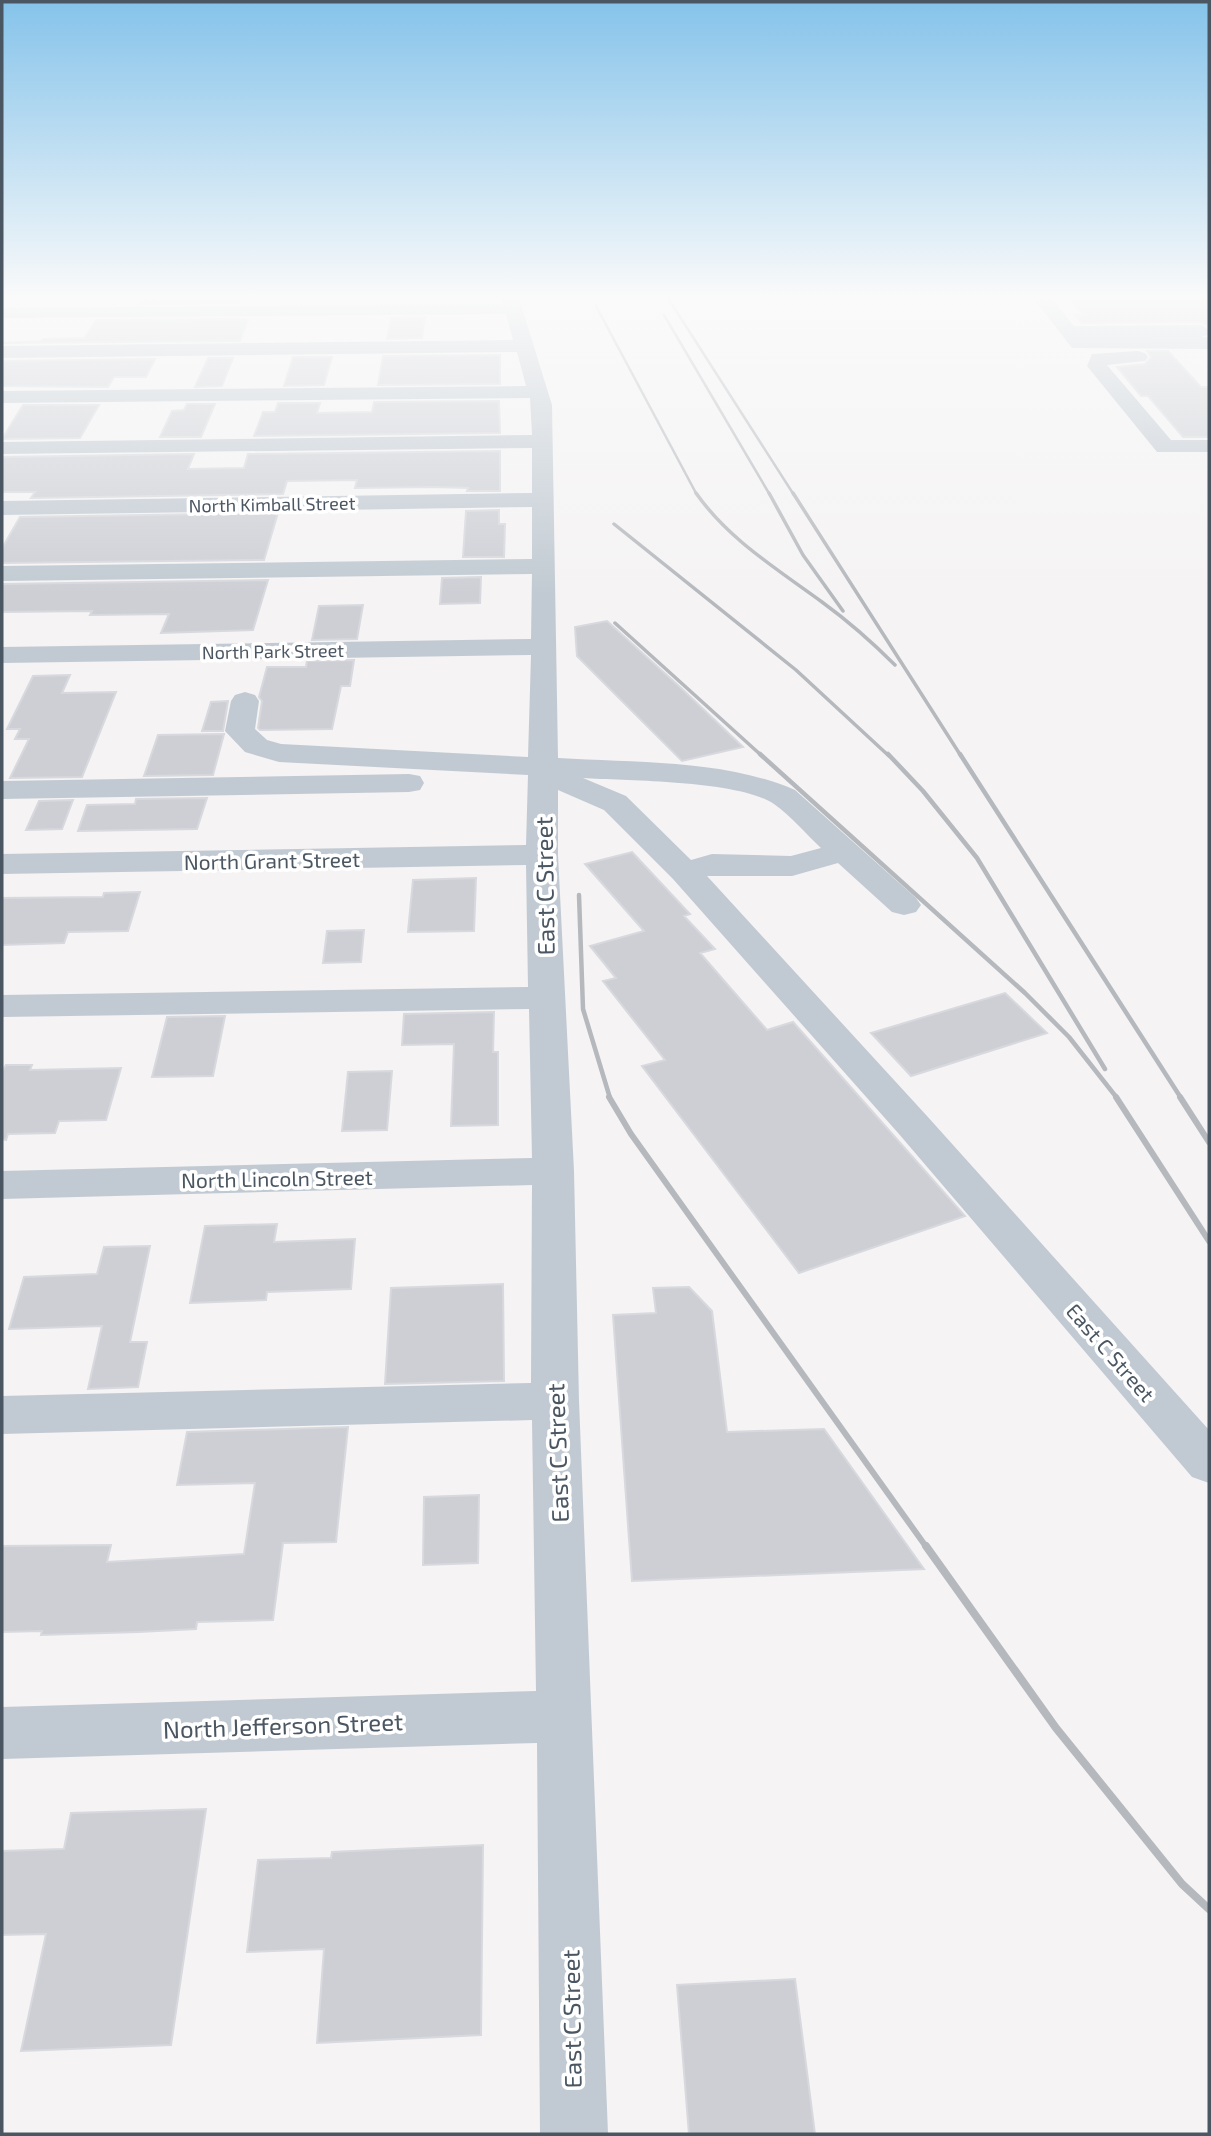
<svg xmlns="http://www.w3.org/2000/svg" width="1211" height="2136" viewBox="0 0 1211 2136" font-family="'Exo 2',sans-serif">
	<style>
		.building { fill: #cdcfd5; stroke: #d7d9de; stroke-width: 2 }
		.lines { fill: none; stroke-linecap: round; stroke-linejoin: round }
		.minor { fill: #c1cad2; fill-rule: evenodd }
		.rail-far4 { stroke: #b5b8bd; stroke-width: 2.5 }
		.rail-far3 { stroke: #b5b8bd; stroke-width: 3.5 }
		.rail-far2 { stroke: #b5b8bd; stroke-width: 4.5 }
		.rail-far1 { stroke: #b5b8bd; stroke-width: 6 }
		.rail { stroke: #b5b8bd; stroke-width: 8 }
		.labels { text-anchor: middle; dominant-baseline: central; stroke-width: 7; stroke-linejoin: round; paint-order: stroke }
		.far-street-label { font-size: 18px; fill: #4a5661; stroke: #fff }
		.street-label { font-size: 21px; fill: #4a5661; stroke: #fff }
		.near-street-label { font-size: 24px; fill: #4a5661; stroke: #fff }
	</style>
	<rect width="100%" height="100%" fill="#f5f3f3"/>
	<path class="building" d="M145,295h97l-3,8 -100,1z
		M1066,295h143v30l-8,-3 -119,1 -7,-8h9z
		M425,317l-3,21 -35,1 4,-21z
		M96,320l136,-1 16,1 -8,21 -238,2 39,-2 2,-2 41,-1z
		M1147,351h21l33,36h8v50h-26l-35,-41h-7l-24,-29 28,-3 6,-7z
		M500,355v29l-122,1 5,-29z
		M293,357h39l-8,28 -40,1z
		M208,358h25l-11,28 -27,1z
		M155,359l-9,18h-32l-6,10 -106,-1v-25z
		M499,401l1,32 -246,3 9,-24h12l3,-9h42l-3,10 55,-1 2,-10z
		M187,404h28l-14,33h-41l12,-26 12,-1z
		M23,405h76l-19,33 -78,1z
		M500,451v40h-33l1,-3 -35,-1 -78,1 2,-8 -70,1 -4,13 -252,4 4,-6h-33v-35l192,-3 -6,15 56,-1 4,-14z
		M499,510v14h6l-1,33h-41l3,-46z
		M278,513l-14,47 -262,3v-15l18,-31z
		M481,577l-1,26 -40,1 2,-26z
		M268,580l-15,50 -92,3 8,-19 -79,1 2,-4 -90,1v-28z
		M363,605l-6,34 -45,1 7,-34z
		M607,621l73,66 63,60 -61,14 -105,-105 -2,-29z
		M354,660l-4,26h-9l-9,43 -72,1 -2,-2 4,-27 -3,-4 8,-30h39l1,-6z
		M70,675l-8,18 54,-1 -34,85 -72,1 19,-39h-14l5,-10h-13l26,-53z
		M228,701l-5,30h-21l9,-29z
		M224,734l-11,41 -69,1 14,-41z
		M207,798l-10,31 -119,2 9,-26 48,-1 1,-5z
		M73,800l-11,29 -36,1 13,-29z
		M632,852l58,62 -6,2 31,33 -15,4 67,77 26,-8 172,194 -166,57 -157,-207 23,-6 -62,-79 13,-3 -26,-32 54,-15 -59,-67z
		M476,878l-2,53 -66,1 5,-52z
		M140,892l-12,39 -60,1 -4,11 -62,2v-47l101,-1 1,-4z
		M364,930l-3,32 -38,1 4,-32z
		M1005,993l42,40 -136,43 -40,-43z
		M494,1012l-1,40h5v73l-47,1 3,-82 -52,1 2,-31z
		M225,1016l-12,60 -61,1 15,-60z
		M6,1065h26l-2,5 91,-2 -15,52 -47,1 -4,12 -47,1 -2,6 -4,-1v-68z
		M392,1071l-5,59 -45,1 6,-59z
		M277,1224l-3,18 81,-3 -4,50 -84,3 -1,8 -76,3 15,-77z
		M150,1246l-20,96h17l-9,45 -50,2 14,-63 -93,3 15,-52 73,-3 7,-27z
		M503,1284l1,97 -119,3 6,-96z
		M689,1287l23,24 15,121 97,-3 100,140 -292,12 -19,-266 43,-2 -3,-25z
		M348,1427l-12,115 -53,1 -10,77 -76,2 -1,7 -58,3 -97,3 1,-4 -40,1v-86l109,-1 -4,17 137,-8 11,-71 -78,2 10,-53z
		M479,1495l-1,68 -55,2 1,-68z
		M206,1809l-35,236 -150,6 25,-117 -44,1v-84l62,-2 7,-36z
		M483,1845l-2,190 -164,8 7,-94 -77,3 11,-92 73,-2 1,-6z
		M795,1979l20,155h-126l-12,-149z"/>
	<g class="lines">
		<path class="minor" d="M500,295h18l34,110 6,353c78,5 165,1 237,32l121,108 5,7 -5,7 -12,3 -12,-3 -54,-49 -46,13h-85l220,240 282,314v53l-17,-6 -293,-343 -226,-255 -69,-69 -46,-20v65l16,316 5,230 29,733h-68l-3,-391 -535,16v-52l534,-16 -4,-271 -530,14v-38l529,-13 1,-198 -530,14v-28l530,-13 -3,-149 -527,8v-22l526,-8 -2,-122 -524,9v-20l524,-9 2,-70 -249,-13 -34,-10 -20,-21 6,-30 4,-6 10,-3 10,3 4,6 -4,28 12,11 14,4 247,13 3,-102 -529,8v-16l529,-8 1,-65 -530,7v-15l530,-7v-52l-530,8v-14l530,-8v-45l-530,6v-12l530,-7 -2,-37 -528,5v-12l524,-5 -9,-34 -515,6v-12l511,-6 -7,-26 -504,4v-10l501,-4zM583,778c45,3 155,2 191,26 17,12 32,30 47,44l-30,8 -79,-2 -21,6 -65,-64z
			M1031,295h18l25,31 127,-1 8,5 -1,5 -7,2 -117,1 125,-1v12l-137,-1z
			M1138,351l7,2 3,4 -3,4 -38,4 64,75h38v12h-52l-70,-86 5,-12z
			M409,774l11,2 4,7 -4,7 -11,2 -407,7v-18z"/>
		<path class="rail-far4" d="M666,295l128,200
			M596,306l101,189
			M664,315l106,180"/>
		<path class="rail-far3" d="M696,493c32,46 81,76 126,109 26,19 50,40 73,63
			M769,493l34,62 40,56
			M793,493l168,263
			M614,524l182,146 93,86
			M615,623l147,133"/>
		<path class="rail-far2" d="M760,754l265,239 44,44 48,61
			M888,754l35,37 54,67 128,211
			M960,754l221,344
			M579,895l4,114 27,89"/>
		<path class="rail-far1" d="M609,1097l22,37 296,414
			M1116,1097l93,144
			M1180,1097l29,45"/>
		<path class="rail" d="M926,1546l130,182 126,156 27,25"/>
	</g>
	<linearGradient id="sky" x2="0" y2="1"><stop stop-color="#85c3ea"/><stop offset="0.5" stop-color="#fafafa"/><stop offset="1" stop-color="#fafafa" stop-opacity="0"/></linearGradient>
	<rect width="1211" height="594" fill="url(#sky)"/>
	<g class="labels">
		<g class="far-street-label">
			<text transform="translate(272 504) rotate(-1)">North Kimball Street</text>
			<text transform="translate(273 651) rotate(-1)">North Park Street</text>
		</g>
		<g class="street-label">
			<text transform="translate(272 860) rotate(-1)">North Grant Street</text>
			<text transform="translate(277 1178) rotate(-1)">North Lincoln Street</text>
			<text transform="translate(1111 1352) rotate(49)">East C Street</text>
		</g>
		<g class="near-street-label">
			<text transform="translate(544 886) rotate(-91)">East C Street</text>
			<text transform="translate(557 1453) rotate(-92)">East C Street</text>
			<text transform="translate(283 1725) rotate(-2)">North Jefferson Street</text>
			<text transform="translate(571 2019) rotate(-91)">East C Street</text>
		</g>
	</g>
	<rect width="1211" height="2136" fill="none" stroke="#4a5661" stroke-width="7"/>
</svg>
